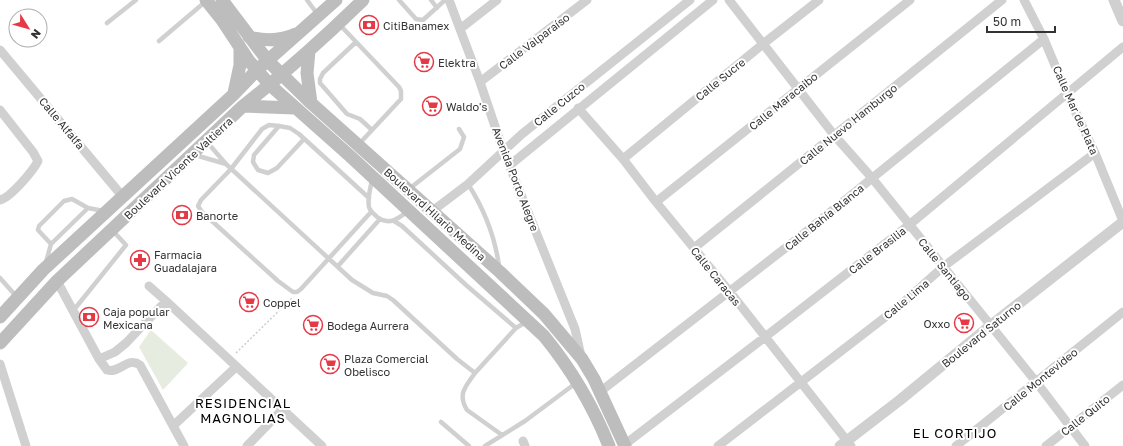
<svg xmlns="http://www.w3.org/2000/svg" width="1123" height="446" viewBox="0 0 1123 446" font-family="'Golos Text',sans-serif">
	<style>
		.green { fill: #e6ecdf }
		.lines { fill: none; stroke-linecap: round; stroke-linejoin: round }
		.path { stroke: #cdcdcd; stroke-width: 1.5; stroke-dasharray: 2 2; stroke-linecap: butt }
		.service { stroke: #d0d0d0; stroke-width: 4.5 }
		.minor { stroke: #d0d0d0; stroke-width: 9 }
		.tertiary { stroke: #d0d0d0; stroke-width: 11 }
		.secondary { stroke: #bdbdbd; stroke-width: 13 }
		.labels { text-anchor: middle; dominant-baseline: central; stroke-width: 4; stroke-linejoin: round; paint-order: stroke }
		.poi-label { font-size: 11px; fill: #333; stroke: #fff; text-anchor: start }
		.street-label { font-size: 11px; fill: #333; stroke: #fff }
		.quarter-label { font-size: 13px; letter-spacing: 1px; fill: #000; stroke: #fff }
	</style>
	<rect width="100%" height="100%" fill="#fff"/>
	<path class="green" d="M151,330l37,33 -25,27 -24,-43z"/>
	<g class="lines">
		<path class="path" d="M236,353l56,-55"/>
		<path class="service" d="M307,0l11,15
			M399,0l17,19 7,1 22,-20
			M431,0l6,8
			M107,23l29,-23
			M339,24l60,63 2,4v8l-42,45
			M159,41l46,-39
			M356,42l-33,31 -3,6v4l27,31 13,5 12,11
			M279,126l-25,29 -1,7 5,8 10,3 9,-5 27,-29
			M207,142l19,22 126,116 21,13 14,3 6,4 64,59 18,14 41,-45 10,-6
			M195,155l31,9
			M372,179c-1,8 -5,19 -3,28 1,4 5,7 8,10 12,9 21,2 31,-6
			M468,184c16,25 27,53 31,82
			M409,189l51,-40 4,-12 -5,-8
			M369,198l-70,-64 -9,-6 -11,-2 -10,-1 -7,4 -31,40 -30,31 -3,6 4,6 76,69 15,11h4l4,-3 70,-77
			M394,221l8,5 64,59 50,43
			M51,244l-13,-14 1,-4 25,-25 8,-2 16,9
			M46,262l5,-18 37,-36 16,3
			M338,266l42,-47
			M0,278l16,18
			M73,311l53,-66 -13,-14
			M475,373c-9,13 -18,21 -8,37l35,25
			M441,422l28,24
			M485,446l40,-25 51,-38"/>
		<path class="minor" d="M449,0l31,82 23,68 72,179 6,27
			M729,0l105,135 38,43 165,205 48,63
			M1024,0l20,39 23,55 28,59 28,68
			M460,29l37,-29
			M0,50l123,147
			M480,82l107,-82
			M578,108l45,51 33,43 74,90 121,154
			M0,110l33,42 5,9c-5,10 -28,37 -38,39
			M623,159l140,-115 56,-44
			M510,165l203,-165
			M656,202l254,-202
			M431,212l37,-28 54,-50 168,-134
			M694,248l308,-248
			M57,281l42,78 8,11c12,4 21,-14 33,-5l44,81
			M149,286l17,15
			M99,359l16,-7 11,-9 40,-42 156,145
			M0,364l26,82
			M601,391l196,-152 247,-200
			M173,426l63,-59
			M523,441l2,5
			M624,445l141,-108 144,-112 214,-178
			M247,446l35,-36
			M718,446l179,-138 46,-41 152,-114
			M956,446l167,-134
			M1046,446l77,-61"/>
		<path class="tertiary" d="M1114,0l9,21
			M840,446l60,-46 90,-74 133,-104"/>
		<path class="secondary" d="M206,0l16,20 27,41 21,24 80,71 194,180c27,33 49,70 65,110
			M222,0l46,61 43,42 189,169 44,42 38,45 12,20 31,67
			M249,37c16,4 32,4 47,-3
			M309,51l-2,22 4,30
			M234,93l6,-28v-16
			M243,106l52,2
			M0,317l43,-47 190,-175 24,-25 79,-70
			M0,343l57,-62 186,-175c42,-33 82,-69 120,-106"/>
	</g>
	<defs>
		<symbol id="bank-ring" viewBox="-11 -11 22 22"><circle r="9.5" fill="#fff" stroke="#e63946" stroke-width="1.5"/><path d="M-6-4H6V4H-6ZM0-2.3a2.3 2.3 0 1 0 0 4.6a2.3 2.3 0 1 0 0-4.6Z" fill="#e63946"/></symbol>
		<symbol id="supermarket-ring" viewBox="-11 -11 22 22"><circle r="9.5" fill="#fff" stroke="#e63946" stroke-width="1.5"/><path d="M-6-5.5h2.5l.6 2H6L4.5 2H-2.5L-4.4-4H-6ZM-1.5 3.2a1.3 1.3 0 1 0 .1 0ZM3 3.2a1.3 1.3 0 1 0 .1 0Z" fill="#e63946"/></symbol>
		<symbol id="pharmacy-ring" viewBox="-11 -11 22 22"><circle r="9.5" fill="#fff" stroke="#e63946" stroke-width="1.5"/><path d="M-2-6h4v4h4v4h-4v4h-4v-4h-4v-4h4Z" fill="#e63946"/></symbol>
	</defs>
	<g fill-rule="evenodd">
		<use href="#bank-ring" x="358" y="14" width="22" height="22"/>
		<use href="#supermarket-ring" x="413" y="51" width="22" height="22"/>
		<use href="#supermarket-ring" x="421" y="95" width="22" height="22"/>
		<use href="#bank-ring" x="171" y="204" width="22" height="22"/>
		<use href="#pharmacy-ring" x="129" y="249" width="22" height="22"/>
		<use href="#supermarket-ring" x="238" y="291" width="22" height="22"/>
		<use href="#bank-ring" x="78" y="306" width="22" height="22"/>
		<use href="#supermarket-ring" x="953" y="312" width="22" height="22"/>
		<use href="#supermarket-ring" x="302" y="314" width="22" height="22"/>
		<use href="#supermarket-ring" x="319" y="353" width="22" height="22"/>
	</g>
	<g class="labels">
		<g class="poi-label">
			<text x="383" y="25">CitiBanamex</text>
			<text x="438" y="62">Elektra</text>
			<text x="446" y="106">Waldo's</text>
			<text x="196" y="215">Banorte</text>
			<text x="154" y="254">Farmacia<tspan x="154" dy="13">Guadalajara</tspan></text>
			<text x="263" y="302">Coppel</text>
			<text x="103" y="311">Caja popular<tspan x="103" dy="13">Mexicana</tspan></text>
			<text x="950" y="323" text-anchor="end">Oxxo</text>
			<text x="327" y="325">Bodega Aurrera</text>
			<text x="344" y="358">Plaza Comercial<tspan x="344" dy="13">Obelisco</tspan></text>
		</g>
		<g class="street-label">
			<text transform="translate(534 41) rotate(-37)">Calle Valparaíso</text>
			<text transform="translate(720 79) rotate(-39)">Calle Sucre</text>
			<text transform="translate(783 101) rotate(-39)">Calle Maracaibo</text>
			<text transform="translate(559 104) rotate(-39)">Calle Cuzco</text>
			<text transform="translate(1076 110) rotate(66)">Calle Mar de Plata</text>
			<text transform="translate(62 123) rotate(50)">Calle Alfalfa</text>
			<text transform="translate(848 124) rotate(-39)">Calle Nuevo Hamburgo</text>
			<text transform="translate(178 168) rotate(-43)">Boulevard Vicente Valtierra</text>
			<text transform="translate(516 179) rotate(69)">Avenida Porto Alegre</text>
			<text transform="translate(435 214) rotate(42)">Boulevard Hilario Medina</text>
			<text transform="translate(824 217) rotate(-39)">Calle Bahía Blanca</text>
			<text transform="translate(877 250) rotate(-38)">Calle Brasilia</text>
			<text transform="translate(945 269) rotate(51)">Calle Santiago</text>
			<text transform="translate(716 276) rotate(51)">Calle Caracas</text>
			<text transform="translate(906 299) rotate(-40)">Calle Lima</text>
			<text transform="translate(981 334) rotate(-39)">Boulevard Saturno</text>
			<text transform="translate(1040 379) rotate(-39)">Calle Montevideo</text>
			<text transform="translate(1085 415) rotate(-38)">Calle Quito</text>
		</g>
		<g class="quarter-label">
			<text x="243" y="403">RESIDENCIAL<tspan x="243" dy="15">MAGNOLIAS</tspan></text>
			<text x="955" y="433">EL CORTIJO</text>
		</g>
	</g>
	<g transform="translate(28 28) rotate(127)"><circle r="19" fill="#ffffff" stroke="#adadad"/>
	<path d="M0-3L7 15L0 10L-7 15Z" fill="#e63946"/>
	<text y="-6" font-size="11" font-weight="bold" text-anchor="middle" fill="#333333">N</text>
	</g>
	<path d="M987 26v6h68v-6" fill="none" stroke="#333333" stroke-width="2"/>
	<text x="993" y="26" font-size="12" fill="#333333" stroke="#ffffff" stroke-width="3" paint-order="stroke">50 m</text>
</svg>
